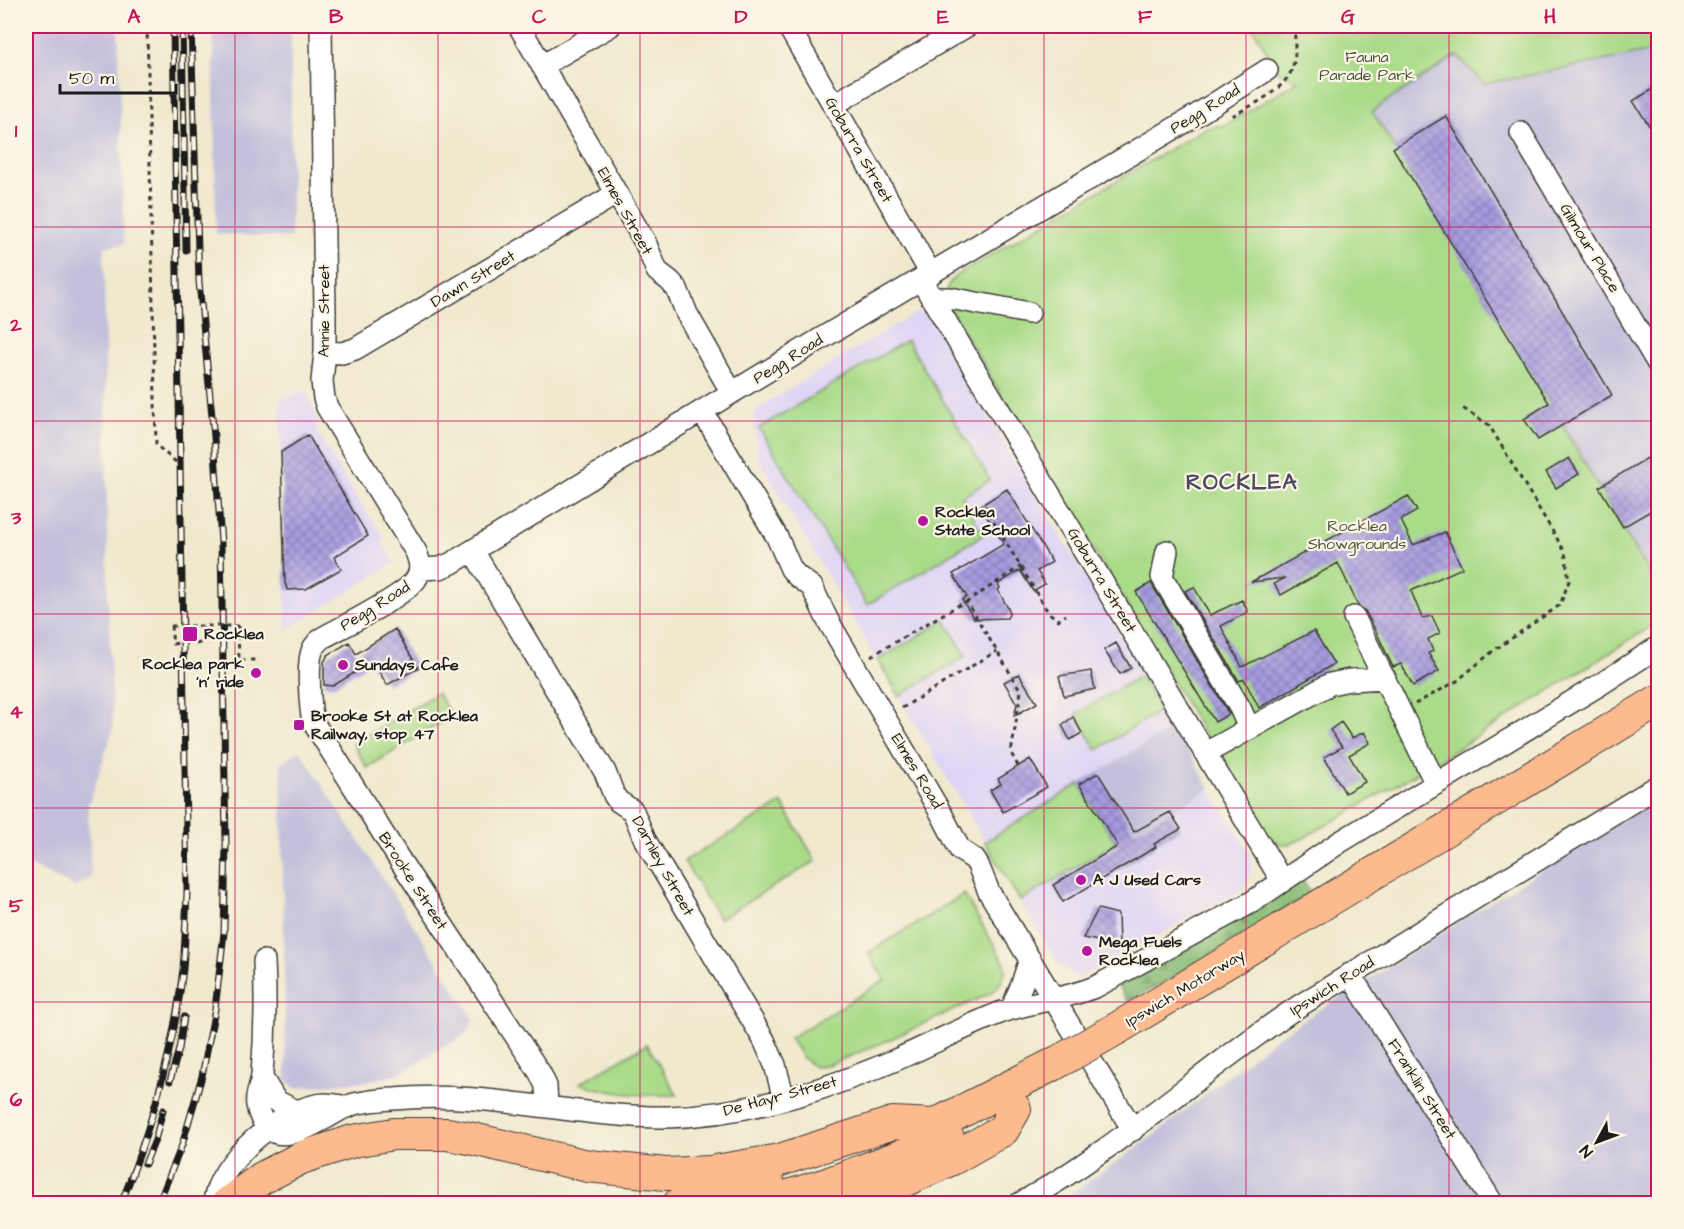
<svg xmlns="http://www.w3.org/2000/svg" width="1684" height="1229" viewBox="0 0 1684 1229" font-family="'Architects Daughter',sans-serif">
	<style>
		.built { fill: #dfd4f5 }
		.industrial { fill: #c3c0db }
		.green { fill: #aadb89; stroke: #637c52; stroke-width: 1.5 }
		.forest { fill: url(#forest-firs); stroke: #526c48; stroke-width: 1.5 }
		.building { fill: url(#building-cross-hatch) }
		.lines { fill: none; stroke-linecap: round; stroke-linejoin: round }
		.minor-casing { stroke: #3c3b37; stroke-width: 24 }
		.highway-casing { stroke: #3c3b37; stroke-width: 34 }
		.path { stroke: #3c3b37; stroke-width: 3; stroke-dasharray: 4.5 4.5; stroke-linecap: butt }
		.minor { stroke: #fff; stroke-width: 21 }
		.highway { stroke: #fcba8e; stroke-width: 32 }
		.rail-casing { stroke: #1c1c1c; stroke-width: 7 }
		.rail { stroke: #fcf5e5; stroke-width: 4.5; stroke-dasharray: 14; stroke-linecap: butt }
		.highway-bridge-casing { stroke: #3c3b37; stroke-width: 34; stroke-linecap: butt }
		.path-bridge { stroke: #3c3b37; stroke-width: 3; stroke-dasharray: 4.5 4.5; stroke-linecap: butt }
		.highway-bridge { stroke: #fcba8e; stroke-width: 32 }
		.grid { fill: none; stroke: #c2185b; stroke-width: 1.5; stroke-opacity: 0.55 }
		.poi-dot { fill: #b5179e; stroke: #fcf5e5; stroke-width: 2 }
		.labels { text-anchor: middle; dominant-baseline: central; stroke-width: 4.5; stroke-linejoin: round; paint-order: stroke }
		.park-label { font-size: 16px; fill: #47553d; stroke: #fcf5e5 }
		.street-label { font-size: 16px; fill: #1c1c1c; stroke: #fcf5e5 }
		.poi-label { font-size: 16px; font-weight: bold; fill: #1c1c1c; stroke: #fcf5e5; text-anchor: start }
		.district-label { font-size: 22px; font-weight: bold; letter-spacing: 1.5px; fill: #4d4861; stroke: #fcf5e5 }
		.neatline { fill: none; stroke: #c2185b; stroke-width: 2 }
		.grid-label { font-size: 20px; text-anchor: middle; font-weight: bold; fill: #c2185b }
	</style>
	<defs>
		<pattern id="forest-firs" width="22" height="20" patternUnits="userSpaceOnUse" patternTransform="scale(1.5)"><rect width="22" height="20" fill="#87bb75"/><path d="M5 1l3.5 6h-7zM16 11l3.5 6h-7z" fill="#74a065"/></pattern>
		<pattern id="building-cross-hatch" width="8" height="8" patternUnits="userSpaceOnUse" patternTransform="scale(1.5)"><rect width="8" height="8" fill="#a79be0"/><path d="M0 0l8 8M0 8l8-8" fill="none" stroke="#877eb5"/></pattern>
	</defs>
	<rect width="100%" height="100%" fill="#fcf5e5"/>
	<filter id="ink" filterUnits="userSpaceOnUse"><feTurbulence type="fractalNoise" baseFrequency=".0167" numOctaves="2"/><feDisplacementMap in="SourceGraphic" scale="12" xChannelSelector="R" yChannelSelector="G"/><feConvolveMatrix kernelMatrix="1 2 1 2 8 2 1 2 1" color-interpolation-filters="sRGB"/></filter>
	<filter id="wash" filterUnits="userSpaceOnUse"><feTurbulence type="fractalNoise" baseFrequency=".008" numOctaves="4" result="noise"/><feDisplacementMap in="SourceGraphic" scale="24" xChannelSelector="R" yChannelSelector="G"/><feGaussianBlur stdDeviation="1.35" result="paint"/><feColorMatrix in="noise" values="0 0 0 0 0 0 0 0 0 0 0 0 0 0 0 0 0 1.4 0 .05"/><feComposite in="paint" operator="in"/></filter>
	<g filter="url(#wash)">
		<rect width="100%" height="100%" fill="#f0e9ce"/>
		<path class="built" d="M917,312l10,3 248,411 -190,116 -226,-382 -6,-44 5,-8z
			M307,391l11,30 -2,10 53,87 3,1 12,19 -2,5 13,20 -109,67 -6,-231z
			M1210,789l40,64 2,11 -2,13 -7,12 -164,89 -19,-12 -40,-65z"/>
		<path class="industrial" d="M26,26h92l6,218 -20,3 4,351 5,132 -25,76 3,72 -16,9 -49,-23z
			M213,26h78v212l-75,-4z
			M1658,50v540l-59,-103 -227,-376 85,-56 28,29z
			M1175,726l35,63 -94,54 -37,-59z
			M300,750l174,269 -7,14 -70,42 -31,6 -71,7 -9,-8 -5,-318z
			M1658,797v406l-596,1 -2,-3 93,-65 125,-100z"/>
		<path class="green" d="M1252,26h406v24l-174,34 -27,-29 -85,56 190,313 96,166v32l-220,139 -136,78 -12,5h-12l-16,-13 -315,-527c-2,-14 -1,-20 10,-29l247,-146 23,-5 71,-43 -20,-9z
			M907,340l83,140 -28,17 21,38 -116,70 -108,-177z
			M945,620l21,36 -67,40 -21,-36z
			M1140,676l21,34 -64,40 -21,-36z
			M437,693l15,23 -85,52 -14,-24z
			M1079,784l37,59 -96,58 -35,-59z
			M782,803l34,58 -97,58 -35,-58z
			M964,894l41,70c1,13 -4,21 -14,29l-107,49 -53,22 -17,3 -11,-9 -13,-20 95,-58 -17,-27z
			M647,1044l30,51c-36,1 -63,0 -97,-12z"/>
		<path class="forest" d="M1301,879l10,14 -138,85 -46,23 -10,-17z"/>
		<g id="blocks">
			<path class="building" d="M1659,85v56l-26,-40z
				M1446,116l166,279 -74,45 -14,-21 25,-16 -156,-255z
				M308,435l60,101 -34,21 7,12 -35,20 -19,1 -1,-5 -1,-1 -4,-132z
				M1659,451v55l-36,21 -24,-40z
				M1569,458l10,16 -23,14 -10,-16z
				M1007,489l45,73 -15,9 8,13 -12,7 -13,-21 -22,14 2,4 -2,2 12,22 -3,6 -33,1 -12,-19 5,-3 -14,-23 51,-30 -24,-38z
				M1408,496l9,15 -16,9 12,25 32,-13 17,36 -51,23 11,27 10,-2 8,17 -12,6 5,12 -5,2 11,18 -26,15 -12,-22 -8,3 -17,-36 -11,-20 -7,-6 -20,-42 -57,32 -7,-11 11,-6 -34,4z
				M1151,583l78,131 -14,8 -79,-130z
				M1194,587l16,28 32,-15 6,12 -27,14 21,41 72,-36 20,33 -75,44 -15,-29 -5,2 -54,-90z
				M395,629l23,39 -31,17 -10,-17 -3,2 -4,-7 -37,23 -9,-1v-23l4,-7 21,-13 7,12z
				M1116,643l15,25 -11,6 -16,-24z
				M1091,671l4,18 -31,7 -5,-20z
				M1019,674l18,29 -23,13 3,-12 -13,-22z
				M1073,717l9,16 -12,7 -8,-15z
				M1341,722l11,16 12,-6 6,11 -21,12 16,27 -20,11 -21,-36 18,-10 -12,-17z
				M1030,759l17,28 -44,25 -13,-22 11,-6 -3,-5z
				M1098,773l36,59 36,-20 11,17 -27,15 2,3 -93,55 -10,-17 65,-39 -39,-62z
				M1098,909l20,5 1,31 -36,-7z"/>
		</g>
	</g>
	<g filter="url(#ink)">
		<use href="#blocks" fill-opacity="0" stroke="#3c3b37" stroke-width="1.5"/>
		<g class="lines">
			<defs>
				<path id="minor" d="M321,26l4,286v40l-3,29 2,17 3,9 89,145c4,10 6,18 0,27 -10,16 -72,47 -92,58 -5,4 -10,8 -12,14 -5,13 -2,57 1,71l88,140 139,211 6,13 1,20
					M519,26l126,216 12,29 13,10 7,8 10,25 45,79
					M788,26l143,248
					M542,66l68,-40
					M833,105l134,-79
					M1521,133l137,231
					M921,280l361,601
					M932,298h18l79,15
					M325,352l17,1 13,-4 261,-155
					M702,411l75,126 14,32 6,7 15,11 15,32 115,196 18,35 14,9 4,6 11,27 144,238
					M473,551l132,221 9,23 4,6 15,10 12,29 119,200 11,25 9,34
					M1167,551l-5,26 78,131 9,20
					M420,569l20,-1 12,-5 370,-225 373,-222 72,-46
					M1354,617l82,167
					M1206,753l124,-69 20,-4 35,-2
					M264,961c2,38 1,77 -2,114 -1,11 -7,20 -5,30 1,8 6,18 11,23 19,19 61,-14 80,-22 14,-5 31,-6 46,-7 93,-9 182,19 274,18 77,-2 155,-26 225,-56 35,-15 69,-33 104,-47 32,-13 68,-14 100,-28l155,-84 88,-60 261,-158 57,-37
					M1350,974l143,230
					M1012,1008l10,-24 8,-25
					M262,1078l14,23 23,11
					M214,1204c1,-41 71,-99 111,-100 7,0 15,2 23,3
					M1019,1204c101,-56 184,-135 280,-198l359,-220"/>
				<path id="highway" d="M1118,1028l540,-327
					M915,1132l20,-7 121,-62
					M227,1204l35,-26 39,-20 52,-17 41,-7h53l22,4 119,28 78,8 44,-2 70,-12 113,-37 42,2
					M679,1204l89,-23
					M763,1204l64,-20 121,-46
					M853,1204l99,-45 51,-29 12,-21"/>
			</defs>
			<use href="#minor" class="minor-casing"/>
			<use href="#highway" class="highway-casing"/>
			<path class="path" d="M147,26l9,419 21,18
				M1232,116c20,-11 52,-25 60,-47 5,-12 2,-30 3,-43
				M984,506l64,106 10,8 8,-5
				M171,626l2,18 6,-1
				M238,626l1,34h17
				M196,644l8,-2 -1,-15
				M871,656l88,-51 7,-3
				M1415,704l42,-23 36,-30 67,-46 9,-24 -4,-29 -76,-127 -28,-18
				M902,708l95,-57
				M1018,766l-7,-13 10,-62 -54,-89 54,-36"/>
			<use href="#minor" class="minor"/>
			<use href="#highway" class="highway"/>
			<defs>
				<path id="rail" d="M182,26l4,224
					M170,1081l9,-32 5,-32
					M145,1164l10,-24 8,-30
					M121,1204c30,-76 53,-154 62,-235 2,-26 3,-52 4,-78l-14,-865
					M158,1204l24,-59 20,-69 13,-67 9,-76 2,-89 -5,-301 -7,-106 -15,-155 -8,-256"/>
			</defs>
			<use href="#rail" class="rail-casing"/>
			<use href="#rail" class="rail"/>
			<defs>
				<path id="highway-bridge" d="M1056,1063l62,-35"/>
			</defs>
			<use href="#highway-bridge" class="highway-bridge-casing"/>
			<path class="path-bridge" d="M171,626h67"/>
			<use href="#highway-bridge" class="highway-bridge"/>
		</g>
	</g>
	<path class="grid" d="M235,26v1178M438,26v1178M640,26v1178M842,26v1178M1044,26v1178M1246,26v1178M1449,26v1178M26,227h1632M26,421h1632M26,614h1632M26,808h1632M26,1002h1632"/>
	<g class="poi-dot">
		<circle cx="923" cy="521" r="6"/>
		<rect x="182" y="626" width="16" height="16" rx="3"/>
		<circle cx="343" cy="665" r="6"/>
		<circle cx="256" cy="673" r="6"/>
		<rect x="293" y="719" width="12" height="12" rx="3"/>
		<circle cx="1081" cy="880" r="6"/>
		<circle cx="1087" cy="951" r="6"/>
	</g>
	<g class="labels">
		<g class="park-label">
			<text x="1367" y="57">Fauna<tspan x="1367" dy="18">Parade Park</tspan></text>
			<text x="1357" y="526">Rocklea<tspan x="1357" dy="18">Showgrounds</tspan></text>
		</g>
		<g class="street-label">
			<text transform="translate(1205 109) rotate(-32)">Pegg Road</text>
			<text transform="translate(859 150) rotate(60)">Goburra Street</text>
			<text transform="translate(625 211) rotate(61)">Elmes Street</text>
			<text transform="translate(1590 248) rotate(59)">Gilmour Place</text>
			<text transform="translate(473 279) rotate(-31)">Dawn Street</text>
			<text transform="translate(324 311) rotate(-90)">Annie Street</text>
			<text transform="translate(788 359) rotate(-32)">Pegg Road</text>
			<text transform="translate(1102 580) rotate(59)">Goburra Street</text>
			<text transform="translate(375 606) rotate(-32)">Pegg Road</text>
			<text transform="translate(917 771) rotate(59)">Elmes Road</text>
			<text transform="translate(663 866) rotate(61)">Darnley Street</text>
			<text transform="translate(413 881) rotate(57)">Brooke Street</text>
			<text transform="translate(1332 986) rotate(-32)">Ipswich Road</text>
			<text transform="translate(1185 988) rotate(-31)">Ipswich Motorway</text>
			<text transform="translate(1422 1089) rotate(58)">Franklin Street</text>
			<text transform="translate(780 1096) rotate(-15)">De Hayr Street</text>
		</g>
		<g class="poi-label">
			<text x="935" y="512">Rocklea<tspan x="935" dy="18">State School</tspan></text>
			<text x="204" y="634">Rocklea</text>
			<text x="244" y="664" text-anchor="end">Rocklea park<tspan x="244" dy="18">'n' ride</tspan></text>
			<text x="355" y="665">Sundays Cafe</text>
			<text x="311" y="716">Brooke St at Rocklea<tspan x="311" dy="18">Railway, stop 47</tspan></text>
			<text x="1093" y="880">A J Used Cars</text>
			<text x="1099" y="942">Mega Fuels<tspan x="1099" dy="18">Rocklea</tspan></text>
		</g>
		<g class="district-label">
			<text x="1242" y="482">ROCKLEA</text>
		</g>
	</g>
	<rect width="1684" height="1229" fill="none" stroke="#fcf5e5" stroke-width="66"/>
	<g transform="translate(1597 1142) rotate(229)" stroke="#fcf5e5" stroke-width="4.5" paint-order="stroke">
	<path d="M0-4.5L10 22L0 15L-10 22Z" fill="#1c1c1c"/>
	<text y="-9" font-size="16" font-weight="bold" text-anchor="middle" fill="#1c1c1c">N</text>
	</g>
	<path d="M60 84v9h116v-9" fill="none" stroke="#1c1c1c" stroke-width="3"/>
	<text x="69" y="84" font-size="18" fill="#1c1c1c" stroke="#fcf5e5" stroke-width="4.5" paint-order="stroke">50 m</text>
	<rect x="33" y="33" width="1618" height="1163" class="neatline"/>
	<g class="grid-label">
		<text x="134" y="23">A</text>
		<text x="336" y="23">B</text>
		<text x="539" y="23">C</text>
		<text x="741" y="23">D</text>
		<text x="943" y="23">E</text>
		<text x="1145" y="23">F</text>
		<text x="1348" y="23">G</text>
		<text x="1550" y="23">H</text>
		<text x="16" y="137">1</text>
		<text x="16" y="331">2</text>
		<text x="16" y="524">3</text>
		<text x="16" y="718">4</text>
		<text x="16" y="912">5</text>
		<text x="16" y="1106">6</text>
	</g>
</svg>
